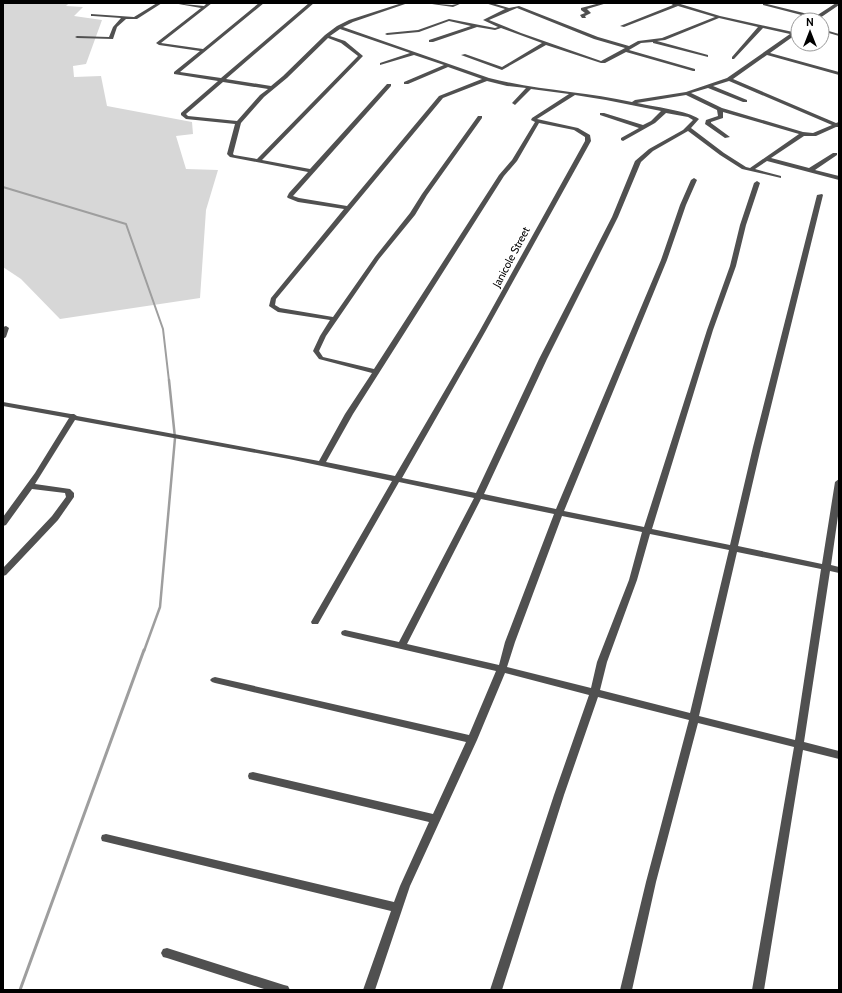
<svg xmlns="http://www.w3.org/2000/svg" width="842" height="993" viewBox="0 0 842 993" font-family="Cabin,sans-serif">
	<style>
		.green { fill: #d7d7d7 }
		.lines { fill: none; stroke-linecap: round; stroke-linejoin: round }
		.stream-far2 { stroke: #9e9e9e; stroke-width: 2 }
		.stream-far1 { stroke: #9e9e9e; stroke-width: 2.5 }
		.stream { stroke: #9e9e9e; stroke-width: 3 }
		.minor { fill: #505050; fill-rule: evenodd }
		.labels { text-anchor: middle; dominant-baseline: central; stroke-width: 3; stroke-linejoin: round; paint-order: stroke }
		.far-street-label { font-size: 11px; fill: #000; stroke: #fff }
	</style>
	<rect width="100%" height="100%" fill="#fff"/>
	<path class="green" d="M3,3h66l-3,3 17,1 -9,9 28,4 -16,44 -13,2 1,11 27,-1 6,30 85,16 1,12 -17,2 10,33 32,1 -12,40 -6,88 -140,21 -39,-40 -18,-12z"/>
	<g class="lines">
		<path class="stream-far2" d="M3,187l123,37 37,105 6,52"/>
		<path class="stream-far1" d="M144,651l16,-44 15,-169 -6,-58"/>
		<path class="stream" d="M20,990l124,-340"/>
		<path class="minor" d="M157,3h5l-25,16h-11l-9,8 -4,12 -36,-1 -2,-1 2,-1 32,1 4,-10 8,-9 -28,-2h-2v-2l43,3z
			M173,3l31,3 3,-3h5l-51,40 42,6 56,-46h5l-84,69 41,6 88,-75h5l-88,76 45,7 12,-10 42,-41 12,-9 12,-6 53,-17h6l-55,19 -10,5 146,51c47,12 96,14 143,24l3,-2 51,-8 41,-14 63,-44 -27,-6 -29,31h-2v-2l26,-30 -39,-9 -54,22 -8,1 51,14v2l-55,-14v-1l-12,1 -12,7 66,19v2h-2l-67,-19 -21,11h-4l-55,-18 -44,25 -41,-15 4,-1 37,13 40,-24 -41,-15 -6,2 -18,-3 -44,15h-4v-2l42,-14 -22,-5 -30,11 -32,3 -2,-1 2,-1 31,-3 31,-11 46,9 3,-1 -15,-7 22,-11 -20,-6h7l17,5 10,-2 79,31 31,9 9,-5 24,-3 53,-21 -37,-11 -54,21 -4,-1 53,-21 -3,-2h7l43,13 73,16 5,-2v3l-28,20 69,19v3l-72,-20 -34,24 103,44 3,-1v5h-3l-20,9h-12l-33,22 38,10 24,-15h4v2l-22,15 24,6v4l-72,-19 -12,8 26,7v2l-39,-9 -22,-14 -32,-24 -35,20 -12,11 -23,55 -71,142 -63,135 72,15 105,-249 19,-55 11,-25 3,-2 3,2 -11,25 -19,55 -103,251 80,16 63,-197 23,-64 10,-41 14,-42 3,-2 3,2 -14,42 -10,41 -23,64 -61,199 78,16 23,-98 64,-252 5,-1 1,1 -62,252 -23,99 84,18 13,-82 4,-3v30l-8,56 8,2v6l-9,-2 -26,171 35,9v8l-36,-9 -39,240h-12l42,-243 -96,-24 -42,159 -24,108h-12l26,-108 43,-162 -91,-23 -34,98 -62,195h-12l64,-195 35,-100 -84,-22 -28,67 -67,146 -35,104h-12l28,-79 -289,-70 -1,-3 1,-3 4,-1 288,68 6,-16 29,-64 -176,-42 -4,-1 -1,-3 1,-3 4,-1 180,42 33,-72 -251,-59 -3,-1 -2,-2 2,-2 3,-1 254,58 27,-64 -151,-35 -3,-1 -1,-2 1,-2 3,-1 54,12 75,-144 -75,-16 -81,142h-6l-1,-2 81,-141 -103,-22 -214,-39 -40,64 35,5 4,4v4l-16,23 -52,55 -3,1v-8l49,-52 14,-19 -1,-4 -33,-4 -26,36 -3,1v-9l32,-44 34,-55 -66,-12v-4l68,12h3l3,2 242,45 26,-47 27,-41 -53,-14 -6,-8 7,-15 10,-16 -52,-8 -9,-6 2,-8 73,-89 -46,-7 -10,-4 -1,-1 2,-4 19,-21 -78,-15 -3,-3 8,-30 -49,-5 -5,-4v-2l37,-32 -44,-7v-2l26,-21 -41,-6 -3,-2 45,-35zM517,8l77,31 31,9 -24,13 -80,-28 -32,-13zM340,29l70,24 -30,10v2l34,-10 30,10 -40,17v2h4l40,-17 34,12 -43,17 -92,110 -48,-8 -6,-2 98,-110v-2h-4l-77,85 -48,-9 101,-104 -18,-15 -15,-5zM328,38l13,5 17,13 -101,103 -23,-4 -1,-1 8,-31 23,-26 23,-19zM487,81l20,5 19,2 -14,15 3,2 16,-16 38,5 -37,24 -1,2 4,2 -23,38 -13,15 -125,194 -51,-12 -4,-6 7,-15 53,-77 36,-44 12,-20 55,-77v-2h-4l-56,78 -12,19 -35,44 -42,60 -53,-9 -5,-3 1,-6 167,-201zM729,81l103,44 -19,8 -10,-1 -81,-24 -31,-15 17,-5 35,14h4v-2l-34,-14zM223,82l45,7 -8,6 -23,26 -49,-5 -2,-2zM575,95l31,5 55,11 -10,10 -8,4 -39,-12h-4v2l39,13 -18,10v2l2,1 32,-18 11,-10 22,4 5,3 -10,10 -34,19 -14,12 -23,56 -73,142 -63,134 -74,-15 83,-146 106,-191 -1,-6 -12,-7 -41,-9zM686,95l31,15 1,6 -12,4 -1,4 20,14 5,-1 -19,-14v-1l12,-4v-6l76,22 -49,34 -4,-1 -22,-14 -33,-25 8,-9c-10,-8 -48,-13 -62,-16zM539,123l35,7 11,7v4l-106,191 -84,144 -69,-14 27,-48 151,-238 13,-15zM481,499l73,15 -49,128 -6,23 -92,-21zM562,516l80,16 -13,48 -32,82 -6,26 -84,-21 8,-25zM650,534l79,16 -39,163 -90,-23 7,-28 30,-82zM737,552l84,17 -26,171 -96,-24z
			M425,3l27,2 10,-2 -9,4z
			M600,3h7l-20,6 4,4 -6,3 1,2h-4l-2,-3 5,-2 -4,-3v-2z
			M763,3l53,13 20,-13h3v2l-22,15h-5l1,-2 -50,-13z
			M822,29l17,5v2l-17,-5z
			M6,326l3,2 -3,9 -3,2v-12z
			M167,948l117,37 4,1 2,4h-23l-100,-32 -4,-1 -2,-4 2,-4z"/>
	</g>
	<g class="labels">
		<g class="far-street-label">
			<text transform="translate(511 257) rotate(-62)">Janicole Street</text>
		</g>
	</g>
	<rect width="842" height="993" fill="none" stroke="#000000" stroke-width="8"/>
	<g transform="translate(810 32)"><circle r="19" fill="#ffffff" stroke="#999999"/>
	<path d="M0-3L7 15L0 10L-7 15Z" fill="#000000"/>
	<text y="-6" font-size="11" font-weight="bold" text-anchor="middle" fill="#000000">N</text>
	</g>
</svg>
